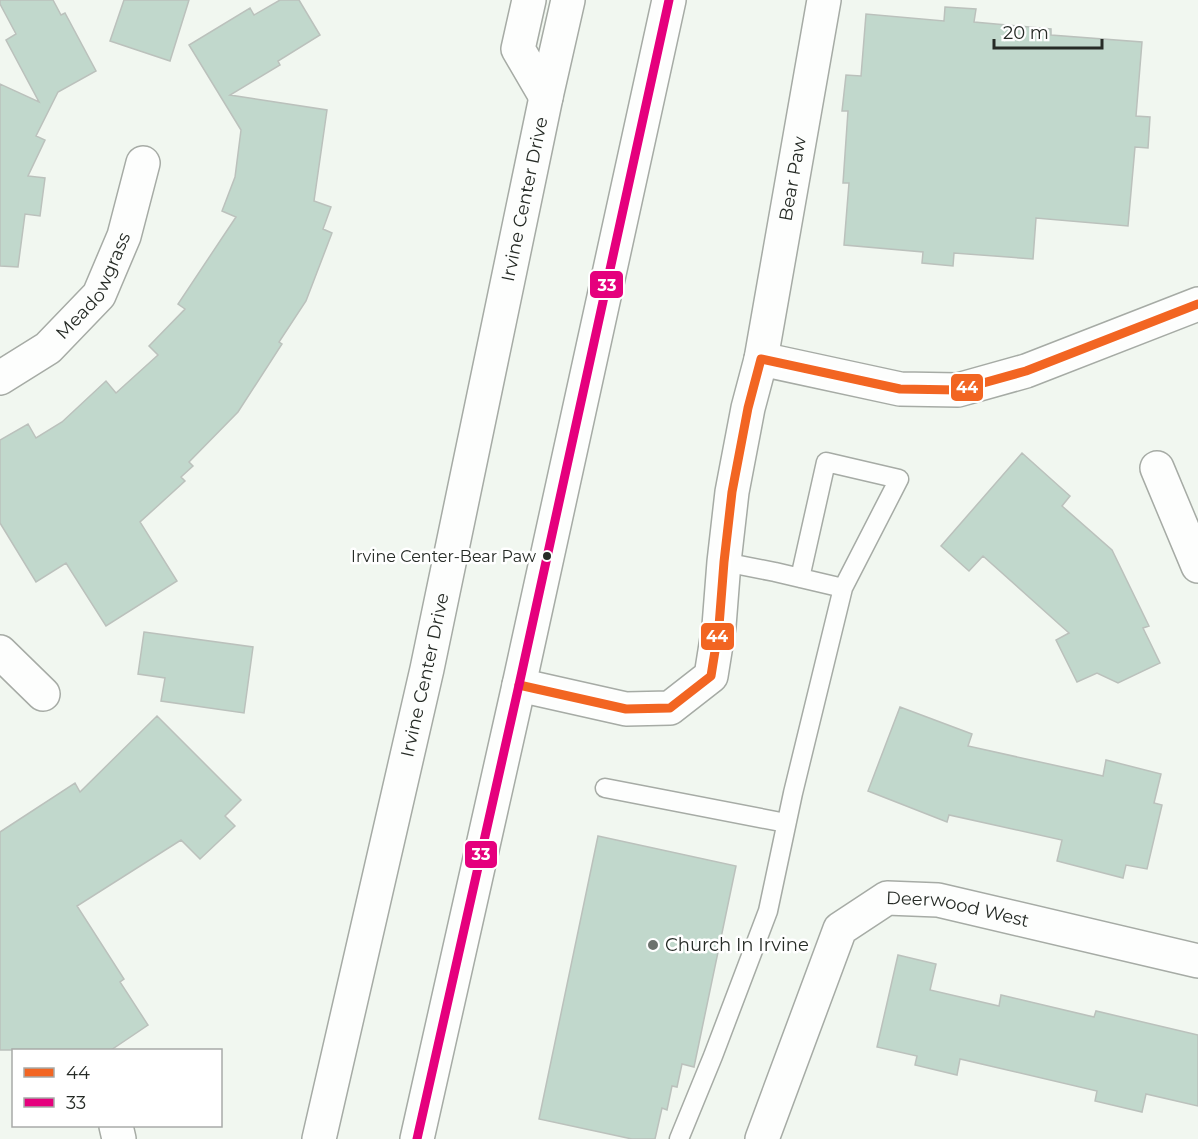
<svg xmlns="http://www.w3.org/2000/svg" width="1198" height="1139" viewBox="0 0 1198 1139" font-family="Montserrat,sans-serif">
	<style>
		.building { fill: #c1d8cc; stroke: #bbc1bc; stroke-width: 1.5 }
		.lines { fill: none; stroke-linecap: round; stroke-linejoin: round }
		.service-casing { stroke: #a6aba5; stroke-width: 21 }
		.minor-casing { stroke: #a6aba5; stroke-width: 36 }
		.tertiary-casing { stroke: #a6aba5; stroke-width: 36 }
		.primary-casing { stroke: #a6aba5; stroke-width: 36 }
		.service { stroke: #fdfefd; stroke-width: 18 }
		.minor { stroke: #fdfefd; stroke-width: 33 }
		.tertiary { stroke: #fdfefd; stroke-width: 33 }
		.primary { stroke: #fdfefd; stroke-width: 33 }
		.bus-1-casing { stroke: #fff; stroke-width: 14 }
		.bus-2-casing { stroke: #fff; stroke-width: 14 }
		.bus-1 { stroke: #f26522; stroke-width: 9 }
		.bus-2 { stroke: #e5007d; stroke-width: 9 }
		.bus-dot { fill: #262b26; stroke: #fff; stroke-width: 2 }
		.poi-dot { fill: #6d726d; stroke: #fff; stroke-width: 2 }
		.labels { text-anchor: middle; dominant-baseline: central; stroke-width: 5; stroke-linejoin: round; paint-order: stroke }
		.bus-label { font-size: 16px; fill: #262b26; stroke: #fff; text-anchor: end }
		.street-label { font-size: 18px; fill: #262b26; stroke: #fff }
		.poi-label { font-size: 18px; fill: #262b26; stroke: #fff; text-anchor: start }
		.line-badge { stroke: #fff; stroke-width: 2 }
		.badge-label { font-size: 16px; text-anchor: middle; font-weight: bold; fill: #fff }
	</style>
	<rect width="100%" height="100%" fill="#f1f7f0"/>
	<path class="building" d="M0,0h53l8,15 4,-2 31,58 -38,21 -22,44 9,4 -17,36 17,2 -5,38 -15,-2 -7,53 -18,-1v-182l39,18 -33,-62 10,-6 -16,-30z
		M124,0h65l-19,61 -60,-20z
		M280,0h19l21,35 -42,26 2,4 -50,30 97,15 -13,91 17,6 -8,22 9,4 -26,68 -27,41 3,2 -44,68 -49,50 4,4 -12,11 4,4 -45,41 37,59 -71,45 -40,-63 -30,19 -36,-59v-83l28,-16 8,14 26,-16 44,-41 10,12 42,-38 -9,-9 36,-37 -7,-5 58,-87 -14,-6 13,-34 6,-47 -52,-85 61,-37 4,7z
		M945,7l31,2 -2,13 77,7v6l91,7 -6,74 14,1 -2,31 -13,-1 -7,79 -92,-8 -3,41 -79,-6 -1,13 -31,-3 1,-11 -79,-7 5,-62h-6l5,-72h-6l4,-36 15,1 5,-62 78,7z
		M1022,453l48,43 -8,10 50,44 37,76 -6,2 17,35 -42,20 -21,-10 -20,9 -21,-42 13,-7 -86,-77 -14,15 -28,-25z
		M144,632l109,15 -9,66 -83,-12 4,-23 -27,-4z
		M900,707l72,27 -4,12 135,30 3,-16 55,14 -7,29 8,2 -15,64 -21,-4 -3,13 -66,-17 5,-21 -113,-25 -2,7 -79,-31z
		M157,716l84,84 -16,16 10,10 -35,33 -19,-19 -104,66 47,73 -4,3 28,43 -37,25h-111v-218l75,-49 5,9z
		M598,836l138,30 -42,201 -12,-3 -5,23 -5,-1 -5,24 -5,-2 -7,31h-23l-93,-20z
		M898,955l38,9 -6,26 69,16 2,-11 93,22 2,-6 102,24v71l-52,-12 -4,18 -47,-11 2,-10 -137,-32 -3,16 -42,-10 2,-9 -40,-9z"/>
	<g class="lines">
		<defs>
			<path id="service" d="M800,578l26,-116 73,17 -56,109
				M605,788l181,35
				M679,1139l34,-83 55,-145 25,-118 50,-205 -68,-16 -51,-10"/>
			<g id="minor">
				<path id="s1" d="M761,359l63,-359"/>
				<path id="s2" d="M0,378l48,-30 51,-53 25,-59 19,-73"/>
				<path d="M1157,468l41,98"/>
				<path d="M0,652l43,42"/>
				<path d="M519,685l107,24 44,-1 41,-32 8,-50 5,-64 8,-70 16,-84 13,-49 139,30 58,1 68,-19 172,-67"/>
				<path d="M116,1126l3,13"/>
			</g>
			<g id="tertiary">
				<path id="s3" d="M762,1139l78,-210 47,-31 51,2 260,61"/>
			</g>
			<g id="primary">
				<path d="M529,0l-11,49 28,48"/>
				<path id="s4" d="M319,1139l108,-470 119,-572 22,-97"/>
				<path d="M417,1139l102,-454 150,-685"/>
			</g>
		</defs>
		<use href="#service" class="service-casing"/>
		<use href="#minor" class="minor-casing"/>
		<use href="#tertiary" class="tertiary-casing"/>
		<use href="#primary" class="primary-casing"/>
		<use href="#service" class="service"/>
		<use href="#minor" class="minor"/>
		<use href="#tertiary" class="tertiary"/>
		<use href="#primary" class="primary"/>
		<defs>
			<path id="bus-1" d="M519,685l107,24 44,-1 41,-32 8,-50 5,-64 8,-70 16,-84 13,-49 139,30 58,1 68,-19 172,-67"/>
			<path id="bus-2" d="M417,1139l102,-454 150,-685"/>
		</defs>
		<use href="#bus-1" class="bus-1-casing"/>
		<use href="#bus-2" class="bus-2-casing"/>
		<use href="#bus-1" class="bus-1"/>
		<use href="#bus-2" class="bus-2"/>
	</g>
	<circle class="bus-dot" cx="547" cy="556" r="5"/>
	<circle class="poi-dot" cx="653" cy="945" r="6"/>
	<g class="labels">
		<g class="bus-label">
			<text x="536" y="556">Irvine Center-Bear Paw</text>
		</g>
		<g class="street-label">
			<text stroke="none"><textPath href="#s1" startOffset="183">Bear Paw</textPath></text>
			<text stroke="none"><textPath href="#s4" startOffset="962">Irvine Center Drive</textPath></text>
			<text stroke="none"><textPath href="#s2" startOffset="135">Meadowgrass</textPath></text>
			<text stroke="none"><textPath href="#s4" startOffset="476">Irvine Center Drive</textPath></text>
			<text stroke="none"><textPath href="#s3" startOffset="352">Deerwood West</textPath></text>
		</g>
		<g class="poi-label">
			<text x="665" y="945">Church In Irvine</text>
		</g>
	</g>
	<g class="line-badge">
		<rect x="589" y="270" width="35" height="29" rx="6" fill="#e5007d"/>
		<rect x="950" y="373" width="34" height="29" rx="6" fill="#f26522"/>
		<rect x="700" y="622" width="35" height="29" rx="6" fill="#f26522"/>
		<rect x="464" y="840" width="34" height="29" rx="6" fill="#e5007d"/>
	</g>
	<g class="badge-label">
		<text x="607" y="291">33</text>
		<text x="967" y="393">44</text>
		<text x="717" y="642">44</text>
		<text x="481" y="860">33</text>
	</g>
	<rect x="12" y="1049" width="210" height="78" fill="#ffffff" stroke="#a8aaa8" stroke-width="1.5"/>
	<rect x="24" y="1068" width="30" height="9" fill="#f26522" stroke="#a8aaa8" stroke-width="1.5"/>
	<text x="66" y="1079" font-size="18" fill="#262b26">44</text>
	<rect x="24" y="1098" width="30" height="9" fill="#e5007d" stroke="#a8aaa8" stroke-width="1.5"/>
	<text x="66" y="1109" font-size="18" fill="#262b26">33</text>
	<path d="M994 39v9h108v-9" fill="none" stroke="#262b26" stroke-width="3"/>
	<text x="1003" y="39" font-size="18" fill="#262b26" stroke="#ffffff" stroke-width="4.5" paint-order="stroke">20 m</text>
</svg>
